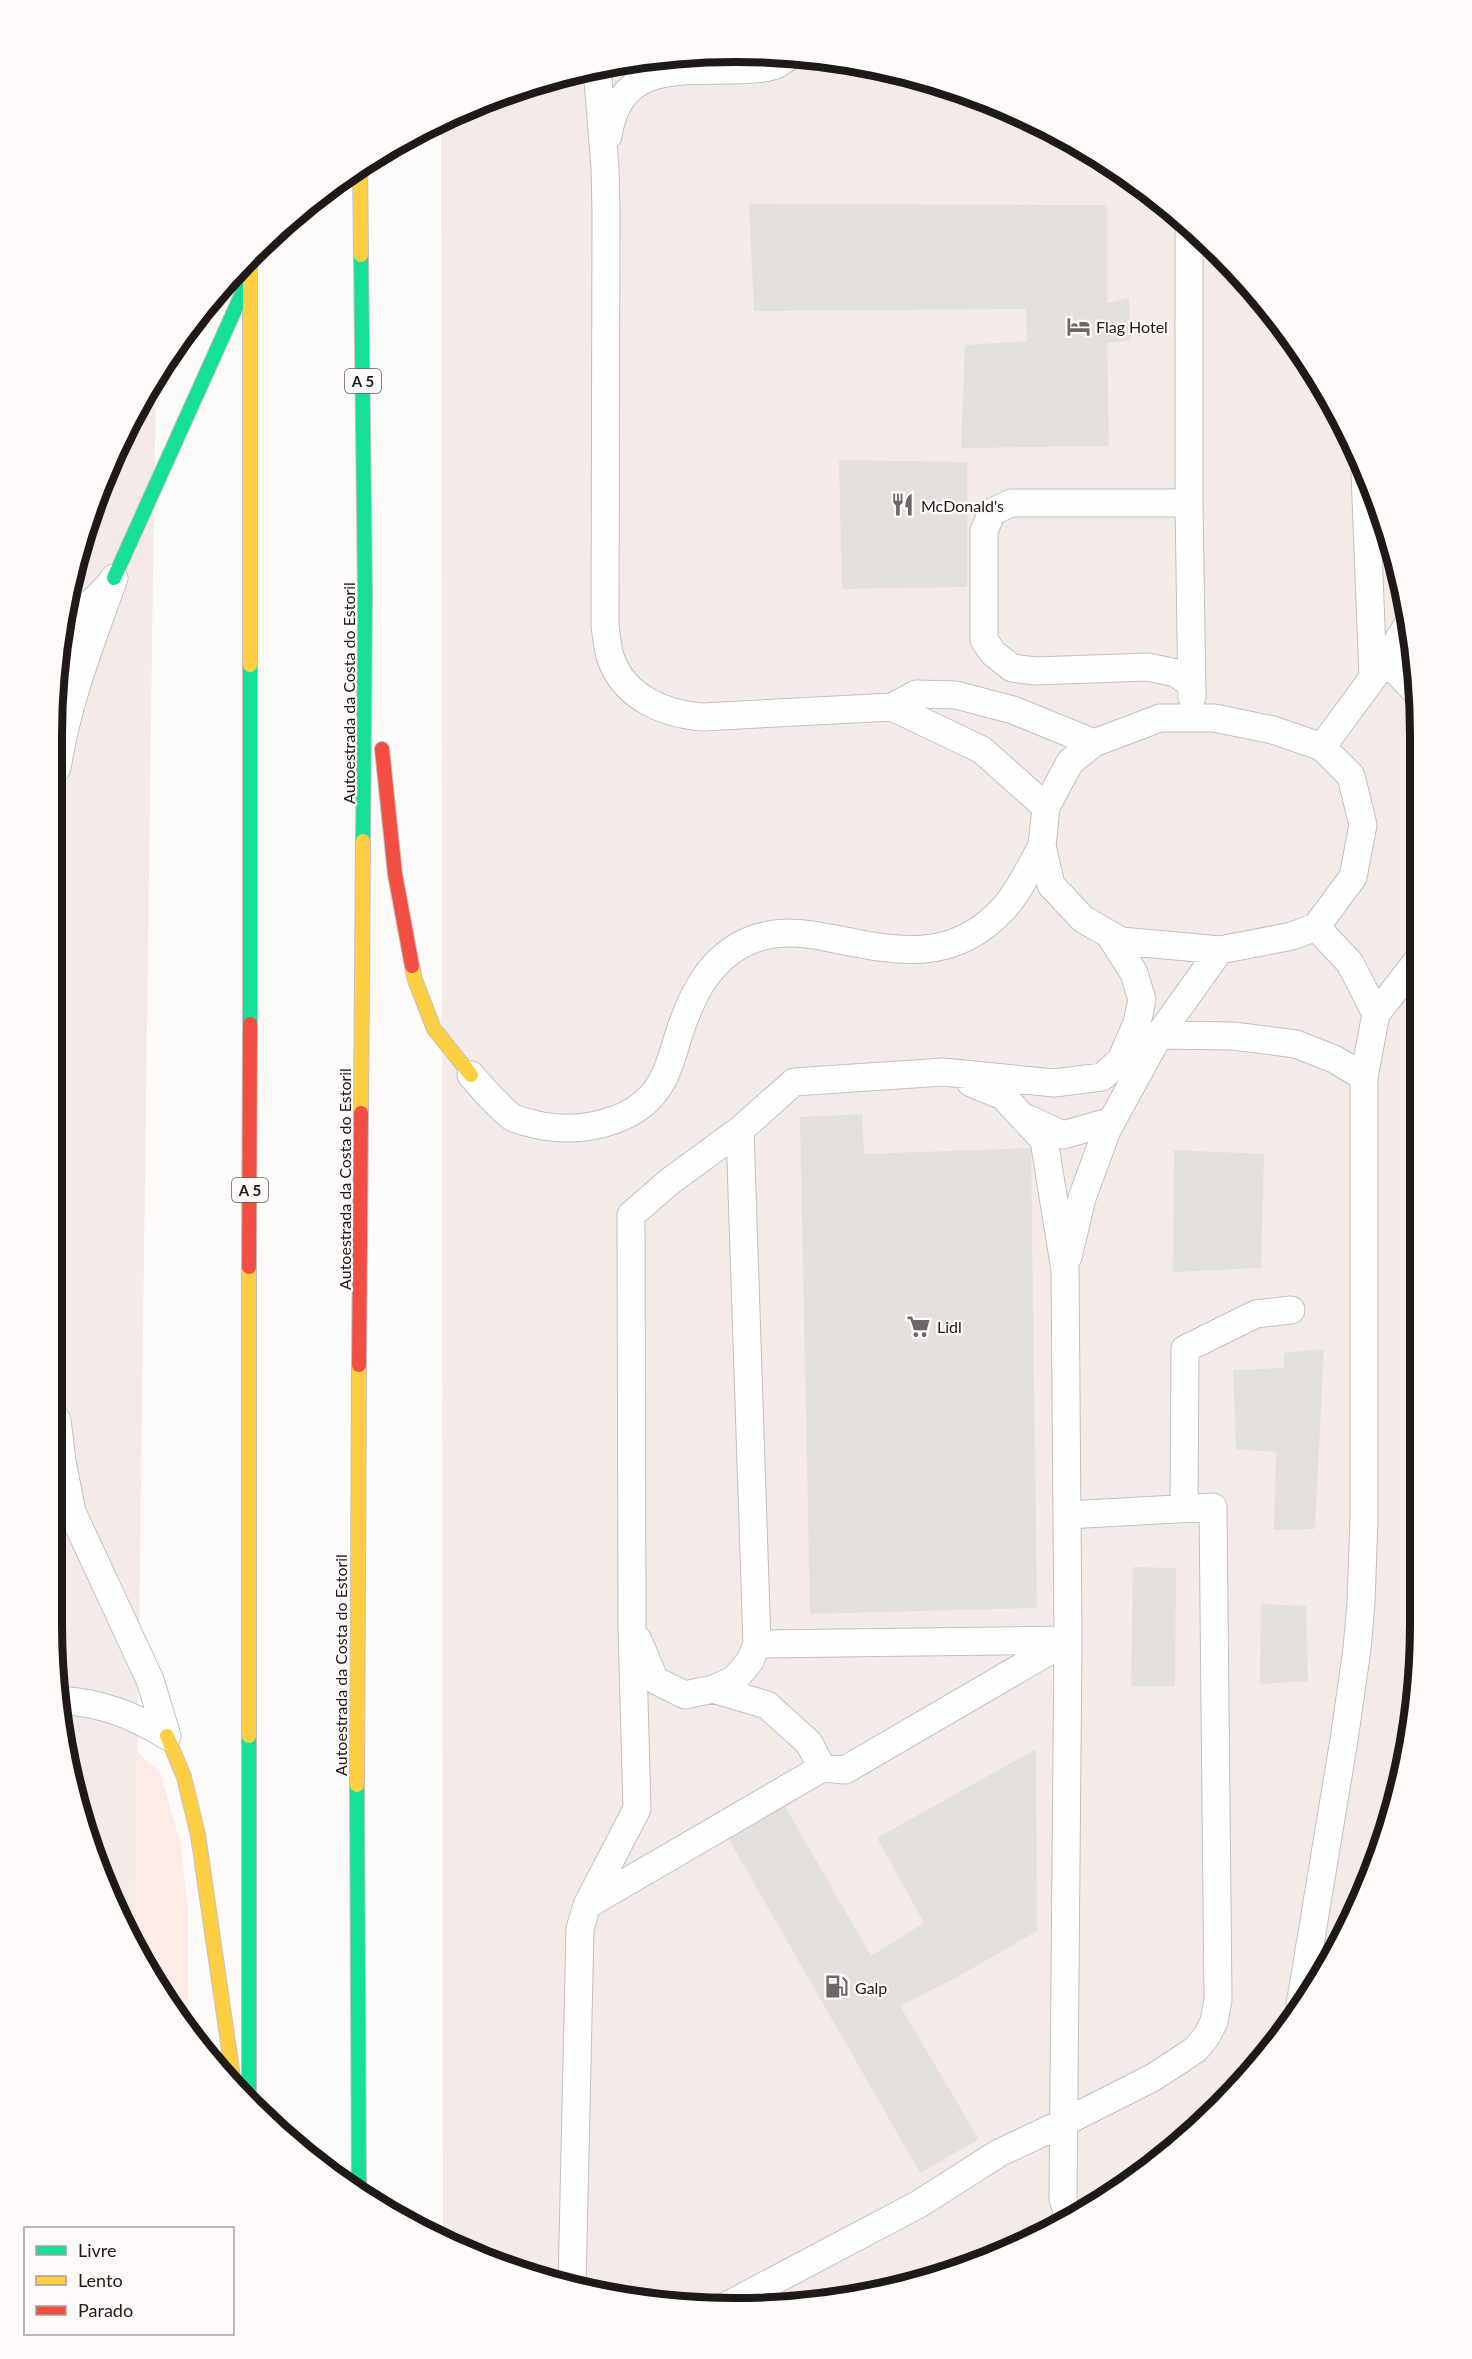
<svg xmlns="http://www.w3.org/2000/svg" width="1472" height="2359" viewBox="0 0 1472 2359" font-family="Lato,sans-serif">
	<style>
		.built { fill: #f4ebe8 }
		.green { fill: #fcebe6 }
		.building { fill: #e4e0de }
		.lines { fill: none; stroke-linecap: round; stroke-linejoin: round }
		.lane-casing { stroke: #c3c0bf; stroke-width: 29 }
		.fast-casing { stroke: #c3c0bf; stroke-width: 16 }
		.slow-casing { stroke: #c3c0bf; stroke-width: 16 }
		.jam-casing { stroke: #c3c0bf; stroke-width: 16 }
		.lane { stroke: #fffefe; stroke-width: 27 }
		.fast { stroke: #16e098; stroke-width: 14 }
		.slow { stroke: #ffcf43; stroke-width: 14 }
		.jam { stroke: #f24e42; stroke-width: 14 }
		.labels { text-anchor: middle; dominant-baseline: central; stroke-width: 4.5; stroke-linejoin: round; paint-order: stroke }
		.shield { fill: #fdfaf9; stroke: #625c5c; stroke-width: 1.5 }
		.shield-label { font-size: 15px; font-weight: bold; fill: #1f1918 }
		.poi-label { font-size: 16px; fill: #1f1918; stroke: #fdfaf9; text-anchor: start }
		.street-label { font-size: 16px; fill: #1f1918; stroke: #fdfaf9 }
		.rim { fill: none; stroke: #1f1918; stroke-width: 8 }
	</style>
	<rect width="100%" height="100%" fill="#fcfbfa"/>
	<path class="built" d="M781,52l133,22 125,48 114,71 126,126 71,114 48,125 22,133 -5,1021 -46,173 -90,155 -91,98 -72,55 -77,45 -125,47 -178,23 -133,-13 -87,-23 -73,-30 -2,-2121 75,-34 131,-30z
		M156,382l-3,191 -18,1367 -48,-97 -30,-130v-1066l46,-173z"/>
	<path class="green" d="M137,1752l23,20 21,73 7,66v119l-21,-26 -32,-64z"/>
	<path class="building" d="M749,204l358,1v98l22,-5 2,42 -24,3 2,103 -148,2 4,-103 62,-4 -1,-32 -272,2z
		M839,460l128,2v125l-125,2z
		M862,1114l2,40 167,-6 6,460 -227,6 -10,-497z
		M1174,1150l90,4 -3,114 -88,4z
		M1324,1349l-9,180 -41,1 2,-78 -40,-3 -3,-79 51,-2v-15z
		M1133,1567l43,1 -1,118h-44z
		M1261,1604l45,2 2,75 -48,3z
		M1036,1749l1,182 -80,46 -57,29 79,133 -59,34 -196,-342 57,-32 90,157 53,-33 -47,-85z"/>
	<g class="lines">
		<defs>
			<path id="lane" d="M597,68l8,99 1,45 -1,414c2,11 2,23 6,33 14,39 54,55 91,58l190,-10 24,-13 40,1 57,15 81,33
				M608,136c13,-87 93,-59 157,-68l11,-3 17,-11
				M1189,228v275l3,194
				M1365,473l8,204
				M1189,503h-178l-19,9 -8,19v109l9,13 19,15 23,3 113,-4 28,6 16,12
				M65,616l27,-13 18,-19
				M1386,660l33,35
				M57,673l22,-37
				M892,707l90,43 64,57
				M1160,718h54l59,12 49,17 29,29 12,49 -10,52 -37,50 -24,9 -72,14 -99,-9 -38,-22 -32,-34 -9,-39 4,-39 24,-45 24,-19z
				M1322,747l64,-87 22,-36
				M57,768c11,-69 34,-125 57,-190
				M1376,1014l42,-54
				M1159,1035l74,1 63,8 38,15 30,18
				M471,1075c12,14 26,31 41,42 6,4 15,5 22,7 43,11 105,0 128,-43 8,-14 12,-31 17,-47 13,-40 31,-77 72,-94 29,-11 55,-7 84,-1 64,13 119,24 169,-31 15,-16 27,-43 38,-62
				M971,1083l32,13 41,44 21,130 3,370 -5,559 7,21
				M1029,1119l34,16 49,-14
				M1068,1257l14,-59 25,-68 52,-95 61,-85
				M57,1420l5,41 10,51 78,168 17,56
				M1184,1507l1,-158 71,-35 35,-4
				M638,1640l17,40 30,15 28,-6 21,-9 16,-19 7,-17 -17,-514
				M757,1644l310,-4
				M713,1689l54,16 42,38 13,25
				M57,1700c41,2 75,14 110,36
				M587,1905l235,-137 23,2 223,-130
				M1300,2005l44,-265 13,-91 4,-46 3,-84v-442l12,-63 -26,-51 -34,-36
				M572,2287l8,-358 7,-24 50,-96 -5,-182 -1,-412 38,-33 71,-52 54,-48 149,-10 111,11 48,-6 19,-17 16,-37 5,-23 -8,-27 -25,-39
				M724,2307l195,-103 80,-51 64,-30 89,-45 28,-18 16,-11 10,-12 8,-15 4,-22 -5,-493 -146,8"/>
			<path id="fast" d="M361,255l4,340 -2,246
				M114,578l132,-293
				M250,1024v-359
				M357,1785l2,406
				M249,2105v-369"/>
			<path id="slow" d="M360,167l1,88
				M250,665v-408
				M412,966l3,14 19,49 37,46
				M361,1113l2,-272
				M167,1736l17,41 14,58 35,242
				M249,1736v-469
				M357,1785l2,-420"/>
			<path id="jam" d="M382,749l13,125 17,92
				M249,1267l1,-243
				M359,1365l2,-252"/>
		</defs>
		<use href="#lane" class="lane-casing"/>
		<use href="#fast" class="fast-casing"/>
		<use href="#slow" class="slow-casing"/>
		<use href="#jam" class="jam-casing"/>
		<use href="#lane" class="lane"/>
		<use href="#fast" class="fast"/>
		<use href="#slow" class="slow"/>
		<use href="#jam" class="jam"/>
	</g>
	<defs>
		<symbol id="hotel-bare" viewBox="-9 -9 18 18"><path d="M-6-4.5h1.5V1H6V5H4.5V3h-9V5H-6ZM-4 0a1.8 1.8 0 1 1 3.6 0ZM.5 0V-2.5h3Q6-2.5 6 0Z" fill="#6c6867" stroke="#fdfaf9" stroke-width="2.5" paint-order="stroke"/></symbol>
		<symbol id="restaurant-bare" viewBox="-9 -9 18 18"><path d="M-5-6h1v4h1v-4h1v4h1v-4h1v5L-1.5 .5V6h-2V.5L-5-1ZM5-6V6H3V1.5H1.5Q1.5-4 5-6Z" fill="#6c6867" stroke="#fdfaf9" stroke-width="2.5" paint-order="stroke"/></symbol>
		<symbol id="supermarket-bare" viewBox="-9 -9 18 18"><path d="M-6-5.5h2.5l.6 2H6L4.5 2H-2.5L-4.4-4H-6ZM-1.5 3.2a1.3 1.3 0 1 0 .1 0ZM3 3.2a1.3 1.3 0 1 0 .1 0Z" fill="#6c6867" stroke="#fdfaf9" stroke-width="2.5" paint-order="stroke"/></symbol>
		<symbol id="fuel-bare" viewBox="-9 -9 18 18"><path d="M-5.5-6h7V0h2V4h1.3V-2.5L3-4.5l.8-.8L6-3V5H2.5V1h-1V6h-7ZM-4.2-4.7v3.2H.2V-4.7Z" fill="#6c6867" stroke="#fdfaf9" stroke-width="2.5" paint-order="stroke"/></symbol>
	</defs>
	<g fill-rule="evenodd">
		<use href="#hotel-bare" x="1062" y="310" width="33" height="33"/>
		<use href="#restaurant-bare" x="886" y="488" width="33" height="33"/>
		<use href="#supermarket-bare" x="902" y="1310" width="33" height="33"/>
		<use href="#fuel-bare" x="820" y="1970" width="33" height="33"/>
	</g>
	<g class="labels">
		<g class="shield">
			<rect x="345" y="369" width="36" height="24" rx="4.5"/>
			<rect x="232" y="1178" width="36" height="24" rx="4.5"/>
		</g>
		<g class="shield-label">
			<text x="363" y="381">A 5</text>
			<text x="250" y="1190">A 5</text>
		</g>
		<g class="poi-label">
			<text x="1096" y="326">Flag Hotel</text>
			<text x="921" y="505">McDonald's</text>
			<text x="937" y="1326">Lidl</text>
			<text x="855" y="1987">Galp</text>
		</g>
		<g class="street-label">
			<text transform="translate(348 693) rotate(-90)">Autoestrada da Costa do Estoril</text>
			<text transform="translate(344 1179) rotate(-90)">Autoestrada da Costa do Estoril</text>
			<text transform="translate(340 1665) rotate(-90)">Autoestrada da Costa do Estoril</text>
		</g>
	</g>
	<path d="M0 0H1472V2359H0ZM736 62H736A674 674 0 0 1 1410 736V1624A674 674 0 0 1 736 2298H736A674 674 0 0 1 62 1624V736A674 674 0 0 1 736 62Z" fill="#fdfaf9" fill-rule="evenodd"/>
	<path class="rim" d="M736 62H736A674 674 0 0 1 1410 736V1624A674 674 0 0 1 736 2298H736A674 674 0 0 1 62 1624V736A674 674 0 0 1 736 62Z"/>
	<rect x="24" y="2227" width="210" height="108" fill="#fdfaf9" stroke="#a4a09f" stroke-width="1.5"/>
	<rect x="36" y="2246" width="30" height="9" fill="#16e098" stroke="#a4a09f" stroke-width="1.5"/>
	<text x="78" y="2257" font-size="18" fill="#1f1918">Livre</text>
	<rect x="36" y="2276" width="30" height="9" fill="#ffcf43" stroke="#a4a09f" stroke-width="1.5"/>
	<text x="78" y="2287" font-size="18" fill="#1f1918">Lento</text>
	<rect x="36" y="2306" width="30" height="9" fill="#f24e42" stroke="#a4a09f" stroke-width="1.5"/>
	<text x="78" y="2317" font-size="18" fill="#1f1918">Parado</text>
</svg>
